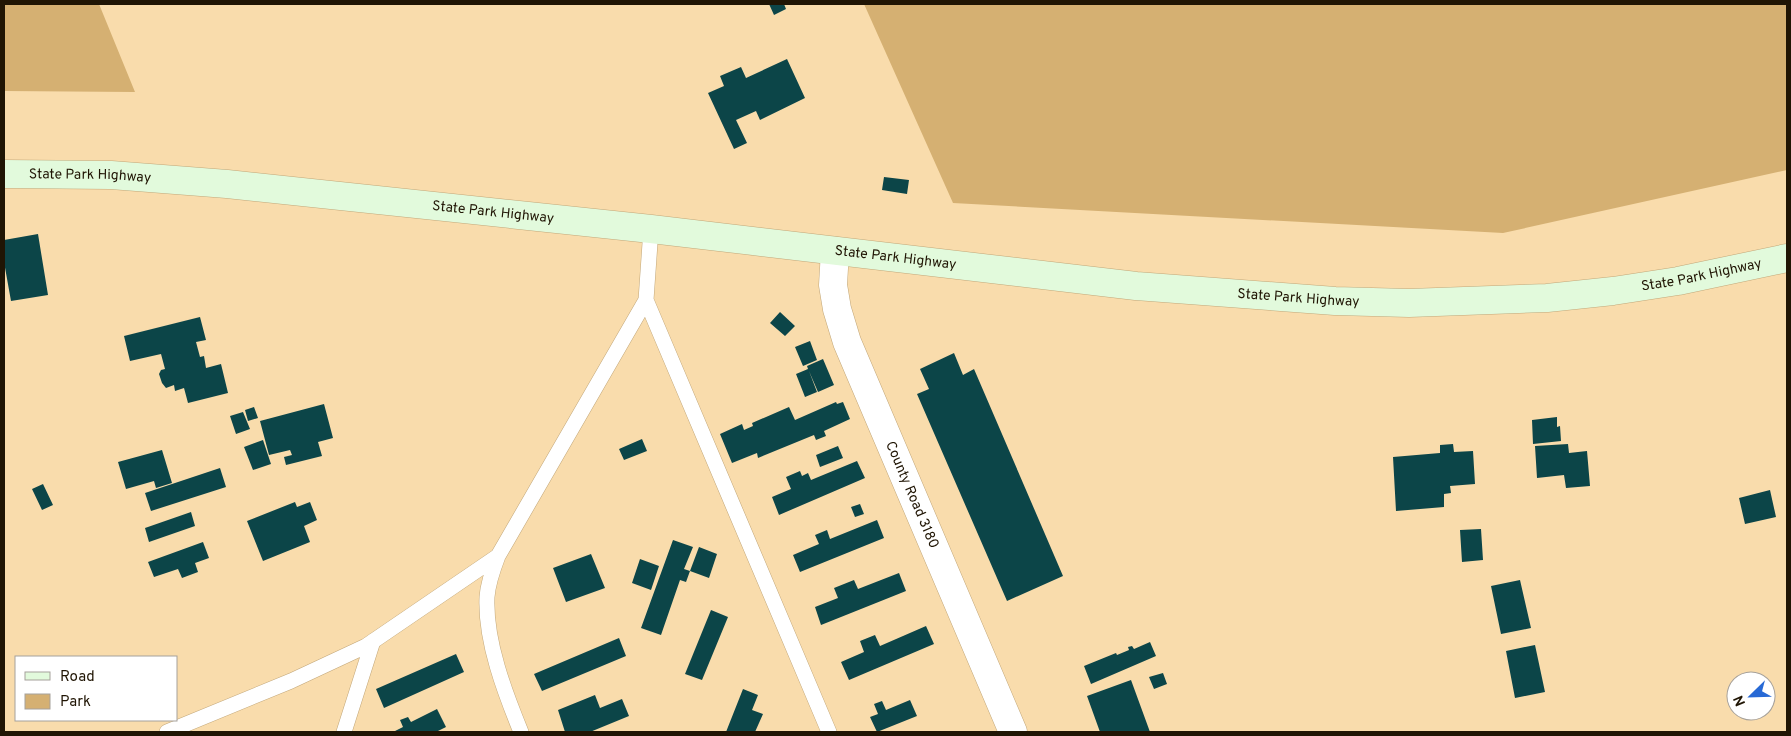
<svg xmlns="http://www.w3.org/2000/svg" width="1791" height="736" viewBox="0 0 1791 736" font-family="Overpass,sans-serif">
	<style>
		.green { fill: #d5b072 }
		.building { fill: #0c4548 }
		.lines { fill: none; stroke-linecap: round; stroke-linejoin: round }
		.lane-casing { stroke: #c2a779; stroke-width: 16 }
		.street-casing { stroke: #c2a779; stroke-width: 29 }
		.secondary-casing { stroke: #c2a779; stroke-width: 29 }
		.lane { stroke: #fff; stroke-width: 15 }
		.street { stroke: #fff; stroke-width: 28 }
		.secondary { stroke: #e2fadc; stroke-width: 28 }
		.labels { text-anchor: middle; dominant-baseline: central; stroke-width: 5; stroke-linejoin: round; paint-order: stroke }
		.street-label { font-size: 14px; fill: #201504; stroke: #fff }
	</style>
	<rect width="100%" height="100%" fill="#f9dcac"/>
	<path class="green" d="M4,4h95l36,88 -131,-1z
		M864,4h923v166l-284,63 -550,-30z"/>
	<path class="building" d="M769,4h15l2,5 -12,6z
		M787,59l18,39 -45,22 -4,-9 -20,9 11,23 -13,6 -26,-56 16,-7 -4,-10 21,-9 5,11z
		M884,177l25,3 -2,14 -25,-4z
		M38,234l10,61 -37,6 -7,-39v-22z
		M780,312l15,14 -10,10 -15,-13z
		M200,317l6,23 -10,2 4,15 4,-1 2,12 15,-4 7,29 -40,10 -4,-15 -9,3 -1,-6 -8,3 -4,-5 -3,-9 2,-4 4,-1 -4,-15 -31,7 -6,-25z
		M810,341l7,19 -14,6 -8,-19z
		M954,353l9,22 11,-6 89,207 -56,25 -90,-207 12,-5 -9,-20z
		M823,359l11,26 -16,7 -9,-21 8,21 -12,5 -9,-23 12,-5 -1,-3z
		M836,402l1,2 6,-2 7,17 -26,12 2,5 -10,4 -2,-5 -56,23 -1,-5 -25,10 -12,-29 22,-10 2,6 9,-4 -1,-3 37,-16 6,13z
		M324,404l9,34 -15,4 4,14 -36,9 -2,-8 8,-2 -2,-5 -21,5 -9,-34z
		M254,407l4,11 -10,3 -3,-11z
		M243,412l7,17 -14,5 -6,-18z
		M1557,417v10l3,-1 1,15 -28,3 -1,-24z
		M642,439l5,12 -23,9 -5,-11z
		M263,440l8,24 -18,6 -9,-23z
		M1453,444l1,8 19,-1 2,33 -25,2 1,7 -7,1v13l-48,4 -3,-54 47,-4v-8z
		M1568,444l1,9 18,-2 3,35 -24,2 -2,-13 -27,3 -2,-32z
		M838,446l5,12 -23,9 -4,-12z
		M162,450l10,33 -16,5 -2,-7 -28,8 -8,-27z
		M857,461l8,17 -86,37 -7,-18 19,-8 -5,-12 14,-6 2,5 6,-3 3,7z
		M220,468l6,19 -75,24 -6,-18z
		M43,484l10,21 -11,5 -10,-21z
		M1770,490l6,27 -31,7 -6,-26z
		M295,502l2,5 13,-5 7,18 -13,6 6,16 -47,19 -16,-40z
		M860,504l4,10 -9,3 -4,-10z
		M191,512l4,14 -46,16 -4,-14z
		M877,520l7,18 -84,34 -7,-17 26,-11 -4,-9 12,-5 3,9z
		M1481,529l2,31 -21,2 -2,-32z
		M673,540l20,7 -9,22 6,2 -4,11 -6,-2 -19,55 -20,-7z
		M203,542l6,16 -14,5 3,9 -16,6 -4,-9 -24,8 -6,-15z
		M699,547l18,7 -8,24 -19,-7z
		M591,554l14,34 -39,14 -13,-34z
		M640,559l19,7 -8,24 -19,-7z
		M899,573l7,18 -85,34 -6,-18 23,-9 -4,-10 20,-8 4,9z
		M1520,580l11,48 -30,6 -10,-48z
		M711,610l17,7 -26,63 -17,-6z
		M926,626l8,18 -85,36 -8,-18 23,-10 -4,-11 15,-6 5,11z
		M619,638l7,18 -84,35 -8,-17z
		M1150,642l6,14 -65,28 -7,-18 32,-13 1,2 12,-5 -1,-3 4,-1 2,3z
		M1535,645l10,47 -30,6 -9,-47z
		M456,654l8,18 -80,36 -8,-19z
		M1163,673l4,11 -13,5 -5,-12z
		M1131,680l19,52h-50l-13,-36z
		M743,689l15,6 -6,15 11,4 -8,18h-29z
		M595,695l5,13 22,-9 7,17 -39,16h-25l-7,-22z
		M910,700l7,16 -40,16 -7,-15 8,-3 -4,-10 8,-3 4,9z
		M437,709l9,18 -10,5h-43l10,-5 -3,-7 8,-3 3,5z"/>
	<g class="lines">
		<defs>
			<path id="lane" d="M646,300l183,432
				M167,732l124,-51 75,-35 132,-90
				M344,732l29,-91
				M521,732c-16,-39 -36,-91 -34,-135 1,-14 6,-28 11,-41l148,-256 5,-71"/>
			<g id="street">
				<path id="s1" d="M835,251l-2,34 4,24 10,33 166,390"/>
			</g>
			<g id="secondary">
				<path id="s2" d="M4,174l107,1 116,9 424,45 485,57 199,15 74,2 138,-5 66,-7 65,-10 109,-23"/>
			</g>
		</defs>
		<use href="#lane" class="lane-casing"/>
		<use href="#street" class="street-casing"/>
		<use href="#secondary" class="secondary-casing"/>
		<use href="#lane" class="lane"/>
		<use href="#street" class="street"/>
		<use href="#secondary" class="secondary"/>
	</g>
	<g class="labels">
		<g class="street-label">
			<text stroke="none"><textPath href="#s2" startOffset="86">State Park Highway</textPath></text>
			<text stroke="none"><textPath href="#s2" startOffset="491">State Park Highway</textPath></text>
			<text stroke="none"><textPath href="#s2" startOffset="896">State Park Highway</textPath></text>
			<text stroke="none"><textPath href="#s2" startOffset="1706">State Park Highway</textPath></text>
			<text stroke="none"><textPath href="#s2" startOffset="1301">State Park Highway</textPath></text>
			<text stroke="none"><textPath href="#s1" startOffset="259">County Road 3180</textPath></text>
		</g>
	</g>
	<rect width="1791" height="736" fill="none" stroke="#201504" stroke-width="10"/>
	<rect x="15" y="656" width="162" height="65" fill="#ffffff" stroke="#a6a19b"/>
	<rect x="25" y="672" width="25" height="8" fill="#e2fadc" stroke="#a6a19b"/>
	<text x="60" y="681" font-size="15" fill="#201504">Road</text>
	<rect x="25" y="694" width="25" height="15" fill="#d5b072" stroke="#a6a19b"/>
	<text x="60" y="706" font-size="15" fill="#201504">Park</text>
	<g transform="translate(1751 696) rotate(247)"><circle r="24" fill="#ffffff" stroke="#a6a19b"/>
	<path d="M0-4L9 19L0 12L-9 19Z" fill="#2769d5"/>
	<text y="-8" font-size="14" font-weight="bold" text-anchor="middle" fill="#201504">N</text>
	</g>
</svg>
